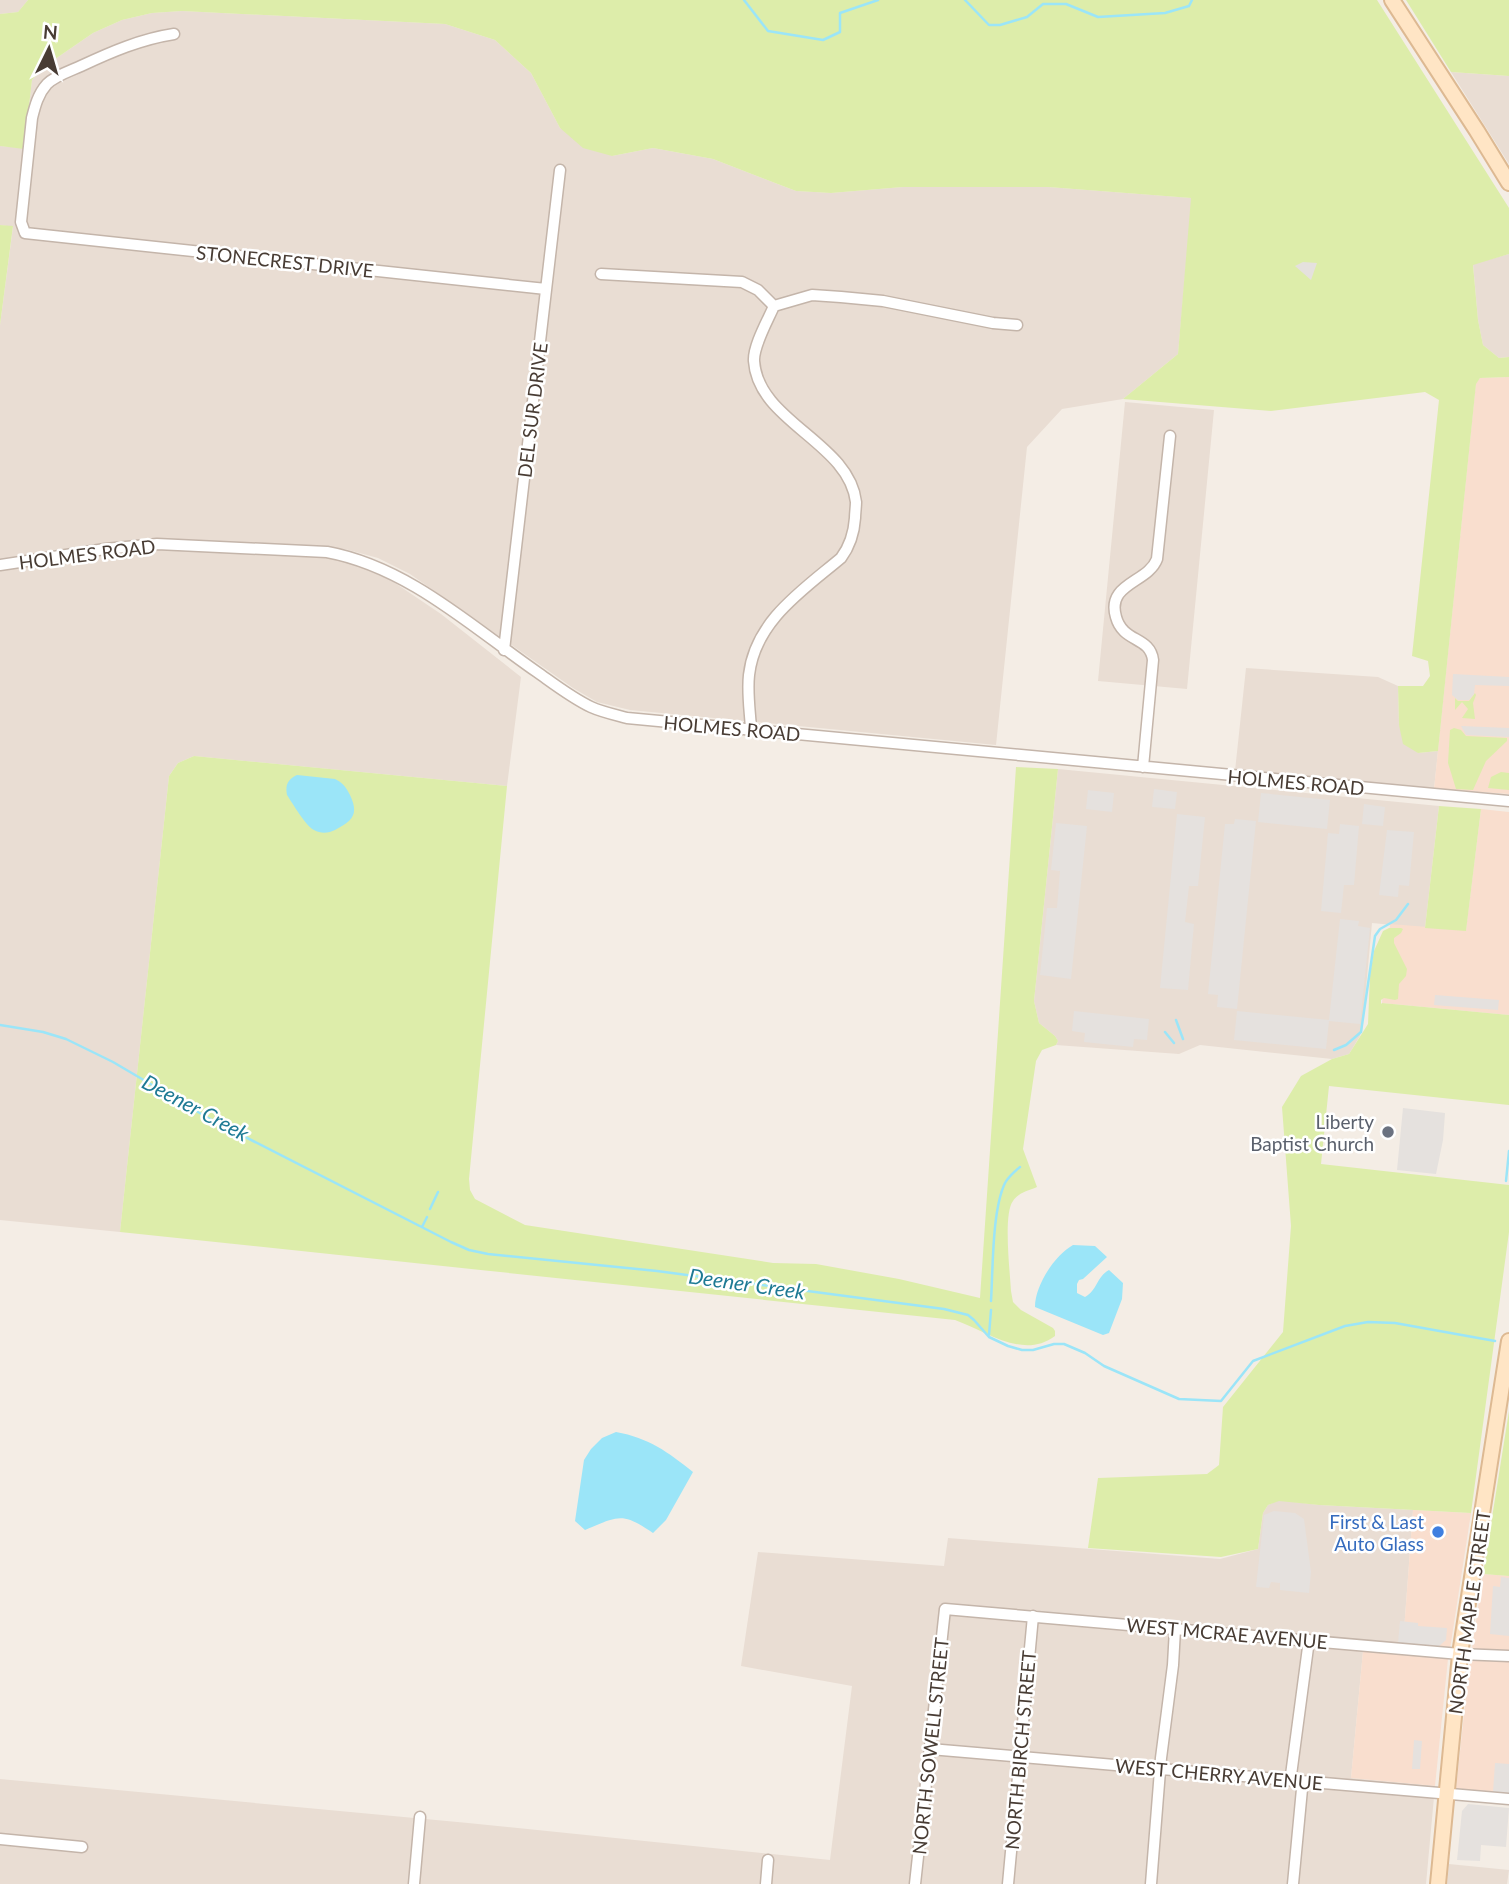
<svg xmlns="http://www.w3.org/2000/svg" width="1509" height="1884" viewBox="0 0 1509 1884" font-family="Lato,sans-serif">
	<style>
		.residential { fill: #e9ddd3 }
		.commercial { fill: #f9dece }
		.green { fill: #ddedaa }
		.parking { fill: #e5e1de }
		.water { fill: #9be5f8 }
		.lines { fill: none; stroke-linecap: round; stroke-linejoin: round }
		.stream { stroke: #9be5f8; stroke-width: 2.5 }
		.minor-casing { stroke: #c4b5aa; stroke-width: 13 }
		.secondary-casing { stroke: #ddb992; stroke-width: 18 }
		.minor { stroke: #fff; stroke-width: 10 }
		.secondary { stroke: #ffe5c5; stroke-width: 14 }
		.worship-dot { fill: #6b7280; stroke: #fff; stroke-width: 2.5 }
		.shop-dot { fill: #3f7fe0; stroke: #fff; stroke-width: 2.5 }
		.labels { text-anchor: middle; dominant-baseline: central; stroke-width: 5; stroke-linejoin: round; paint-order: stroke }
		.street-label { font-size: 19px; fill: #483c34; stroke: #fff }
		.worship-label { font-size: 19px; fill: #5b616d; stroke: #fff; text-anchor: end }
		.shop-label { font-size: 19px; fill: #366cbe; stroke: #fff; text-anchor: end }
		.water-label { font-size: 21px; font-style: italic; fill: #1e7a94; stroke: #fff }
	</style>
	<rect width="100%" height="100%" fill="#f4ede5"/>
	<path class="residential" d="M0,0h28l-10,12 -18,2z
		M182,11l263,13 50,16 36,33 29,55 52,28 41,-8 60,11 83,32 35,2 72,-6h145l144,11 -14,156 -55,45 -61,10 -35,38 -31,298 -366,-35 -33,-8 -24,-14 -163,-114 -32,-16 -33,-9 -194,-10 -151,22v-236l13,-98 -13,-2v-79l24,2 8,-68 13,-14 48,-33 29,-13 30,-7z
		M1451,72l58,4v88z
		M1509,254v103l-10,1 -16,-13 -5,-25 -5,-56z
		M1125,402l89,8 -27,279 -89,-8z
		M157,548l169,9 35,10 31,14 49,33 80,63 -14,109 -313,-30 -16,7 -9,13 -49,456 -120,-12v-649z
		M1246,668l132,9 20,9 1,39 19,28 20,-2 -4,38 -199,-18z
		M1058,769l381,37 -14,122 -53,-5 -9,98 -3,15 -11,18 -17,5 -132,-14 -21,9 -123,-9 2,-4 -3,-5 -16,-13 -5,-22z
		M1279,1500l40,5 94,5 -10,134 -463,-40 -27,280h-913v-105l468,44 362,37 22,-174 -111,-20 17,-114 186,14 4,-28 272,21 38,-10 5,-36 5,-8z
		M948,1612l415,39 -12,127 84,8 -9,98h-505z
		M1449,1864l60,6 -2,14h-60z"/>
	<path class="commercial" d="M1509,377v417l-75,-5 42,-406 4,-5z
		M1481,809l28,3v203l-127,-12 8,-79 76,6z
		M1413,1510l58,3 -21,136 -47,-5z
		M1483,1574l26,2v75l-37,-2z
		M1363,1651l85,8 -13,127 -84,-8z
		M1470,1659l39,3v131l-53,-4z"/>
	<path class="green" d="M28,0h1349l132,208v46l-36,11 5,55 5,25 16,13 10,-1v20l-29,1 -4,6 -38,367 -20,2 -15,-9 -4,-19 -1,-39h25l7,-10 -2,-15 -16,-5 27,-256 -14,-8 -154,19 -148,-12 55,-45 13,-156 -143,-11h-145l-72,6 -35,-2 -83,-32 -60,-11 -41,8 -29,-8 -23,-20 -29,-55 -36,-33 -50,-16 -263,-13 -30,2 -30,7 -29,13 -48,33 -13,14 -8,69 -24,-3v-132l18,-2z
		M1406,0h103v76l-58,-4z
		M0,225l13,1 -13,99z
		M1475,693l1,2 -3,8 2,16 -13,-1 6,-9 -6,-7 -7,8v-12l3,3h11z
		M1454,728l7,2 5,6 41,2v3l-21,20 -13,29 -17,-1 -8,-26 2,-33z
		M194,756l313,30 -38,393 1,11 5,9 50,26 248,38 43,1 83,15 81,19 36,-531 42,2 -24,232 5,22 16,13 3,5 -2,4 -14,5 -6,11 -13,88 14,38c-9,4 -18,5 -24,14 -10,13 -3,71 -2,90l2,11 8,8 32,18 2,3v5c-32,24 -69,-5 -100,-16l-835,-88 49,-456 9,-13z
		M1501,772l8,1v17l-21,-2 3,-11z
		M1439,806l42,3 -15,122 -41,-3z
		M1389,928h12l2,1 -2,4 -7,5v5l13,26 -1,7 -7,8 -1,15 -3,1 -11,-2 -3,2v4l1,-1 127,12v90l-180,-19 -8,78 188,21v47l-38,281 -152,-8 -40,-4 -11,4 -5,8 -5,36 -37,8 -133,-9 10,-70 109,-4 12,-9 4,-58 60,-75 8,-106 -9,-119 19,-31 31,-17 17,-5 19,-30 2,-49 4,-24 9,-20z
		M1509,1411v165l-26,-2z"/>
	<path class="parking" d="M1303,262l14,1 -6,17 -16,-14z
		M1453,674l56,3v9l-34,-1 -1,9 -5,6h-11l-6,-5z
		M1461,726l48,2v9l-43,-2z
		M1154,789l23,3 -2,17 -23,-2z
		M1088,790l26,3 -2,19 -26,-3z
		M1261,793l69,7 -3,29 -69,-7z
		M1364,804l21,3 -2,19 -21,-2z
		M1177,814l28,3 -7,69h-9l-4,36 9,2 -6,66 -28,-2z
		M1235,819l21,2 -19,188 -20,-2 1,-12 -10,-1 17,-170h9z
		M1056,823l31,3 -16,153 -31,-4 7,-67h10l3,-37 -9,-1z
		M1340,824l19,2 -5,59h-10l-3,28 -20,-2 7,-78 11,1z
		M1387,830l27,2 -5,54 -10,-1 -1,12 -19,-2z
		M1340,919l19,2 -1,5 12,2 -10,96 -31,-3 -3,28 -92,-9 3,-29 92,9z
		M1435,995l64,5 -1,10 -64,-5z
		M1074,1011l75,8 -2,21 -13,-1 -1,8 -49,-5 1,-9 -13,-2z
		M1403,1108l42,5 -2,27 -7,34 -39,-4z
		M1274,1511l21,2 9,6 7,53 -2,21 -29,-3v-7l-9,-1 -2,6 -13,-1 8,-72z
		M1501,1577l8,1v58l-19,-2 3,-48 7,1z
		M1400,1621l18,2v3l29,2 -1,12 -8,7 -40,-4z
		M1414,1740l8,1 -2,28h-8z
		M1495,1763l14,1v29l-16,-1z
		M1468,1804l41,4 -3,39 -25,-2 -1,16 -23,-1 5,-49z"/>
	<path class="water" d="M297,775l38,4c8,4 11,8 15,16 9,19 3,26 -15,35 -6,3 -14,4 -21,0 -9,-5 -21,-26 -27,-35 -2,-10 1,-16 10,-20z
		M1073,1245l22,1 12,11 -24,22 -4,1 -2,4v9l8,4c12,-6 12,-21 24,-27l14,13 -1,16 -13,34 -6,2 -68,-28c0,-22 20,-52 38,-62z
		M616,1432c33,6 52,20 77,40l-27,48 -13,13c-31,-21 -34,-17 -68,-3l-10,-9 9,-61 7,-11 11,-11z"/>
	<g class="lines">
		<path class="stream" d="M744,0l24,31 55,9 17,-8v-19l38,-13
			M965,0l24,25h11l27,-8 16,-13h23l32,13 67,-4 24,-7 3,-6
			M1176,1020l7,19
			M0,1025l43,7 23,7 47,23 97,57 241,123 18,8 19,4 169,17 287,38 24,6 6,5 15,17 19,9 14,4h11l21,-6h10l21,9 19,13 75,33 42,2 32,-40 92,-35 23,-4 27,1 100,18
			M1165,1032l9,11
			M1334,1050l12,-5 15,-13 14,-96 5,-7 16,-9 12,-16
			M1506,1181l3,-30
			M430,1209l8,-17
			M422,1227l5,-10
			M991,1301c2,-32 1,-91 14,-118 4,-7 9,-11 15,-16
			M989,1335l2,-25"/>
		<defs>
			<path id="minor" d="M174,34c-33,5 -63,18 -93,32 -11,5 -25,9 -34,18 -9,10 -12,22 -15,34l-11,104 4,11 521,56
				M601,274l141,8 16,8 16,16 38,-11 29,2 42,4 110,22 24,2
				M0,565l105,-16 52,-5 170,8c81,15 145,75 210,120 17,12 35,26 54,35 11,5 25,8 36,11l882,83
				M504,650l56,-480
				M751,729c-1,-18 -4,-36 -2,-54 6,-54 54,-85 92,-117 9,-12 13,-25 14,-40 0,-5 1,-11 1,-16 -7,-60 -98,-80 -102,-141 -1,-15 14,-41 20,-55
				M1143,767l10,-107c-3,-24 -30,-17 -37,-43 -10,-34 32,-34 41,-58l13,-123
				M930,1749l579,50
				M0,1839l82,8
				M414,1884l6,-67
				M766,1884l2,-24
				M915,1884l30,-275 515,45 49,2
				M1008,1884l25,-268
				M1151,1884l10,-126 12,-93 2,-36
				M1293,1884l9,-95 -11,-14 18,-135"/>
			<path id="secondary" d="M1392,0l85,131 32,52
				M1438,1884l22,-230 49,-313"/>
		</defs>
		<use href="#minor" class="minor-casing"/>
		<use href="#secondary" class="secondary-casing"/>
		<use href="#minor" class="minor"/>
		<use href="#secondary" class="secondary"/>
	</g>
	<circle class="worship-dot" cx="1388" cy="1132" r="7"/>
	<circle class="shop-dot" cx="1438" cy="1532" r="7"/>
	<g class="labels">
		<g class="street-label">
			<text transform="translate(285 261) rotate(6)">STONECREST DRIVE</text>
			<text transform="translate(532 410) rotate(-83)">DEL SUR DRIVE</text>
			<text transform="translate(87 554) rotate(-7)">HOLMES ROAD</text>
			<text transform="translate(732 728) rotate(5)">HOLMES ROAD</text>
			<text transform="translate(1296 782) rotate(5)">HOLMES ROAD</text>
			<text transform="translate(1469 1612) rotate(-82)">NORTH MAPLE STREET</text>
			<text transform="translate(1227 1633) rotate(5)">WEST MCRAE AVENUE</text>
			<text transform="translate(930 1746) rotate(-84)">NORTH SOWELL STREET</text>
			<text transform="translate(1020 1750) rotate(-85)">NORTH BIRCH STREET</text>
			<text transform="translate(1219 1774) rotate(5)">WEST CHERRY AVENUE</text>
		</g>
		<g class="worship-label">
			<text x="1374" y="1121">Liberty<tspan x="1374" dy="22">Baptist Church</tspan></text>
		</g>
		<g class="shop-label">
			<text x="1424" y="1521">First &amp; Last<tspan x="1424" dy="22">Auto Glass</tspan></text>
		</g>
		<g class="water-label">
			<text transform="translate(196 1107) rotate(28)">Deener Creek</text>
			<text transform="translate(747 1283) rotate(8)">Deener Creek</text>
		</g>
	</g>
	<g transform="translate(49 49) rotate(5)" stroke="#ffffff" stroke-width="5" paint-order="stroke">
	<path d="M0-5L12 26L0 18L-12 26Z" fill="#483c34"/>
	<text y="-10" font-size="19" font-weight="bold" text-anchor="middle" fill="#483c34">N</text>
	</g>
</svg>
